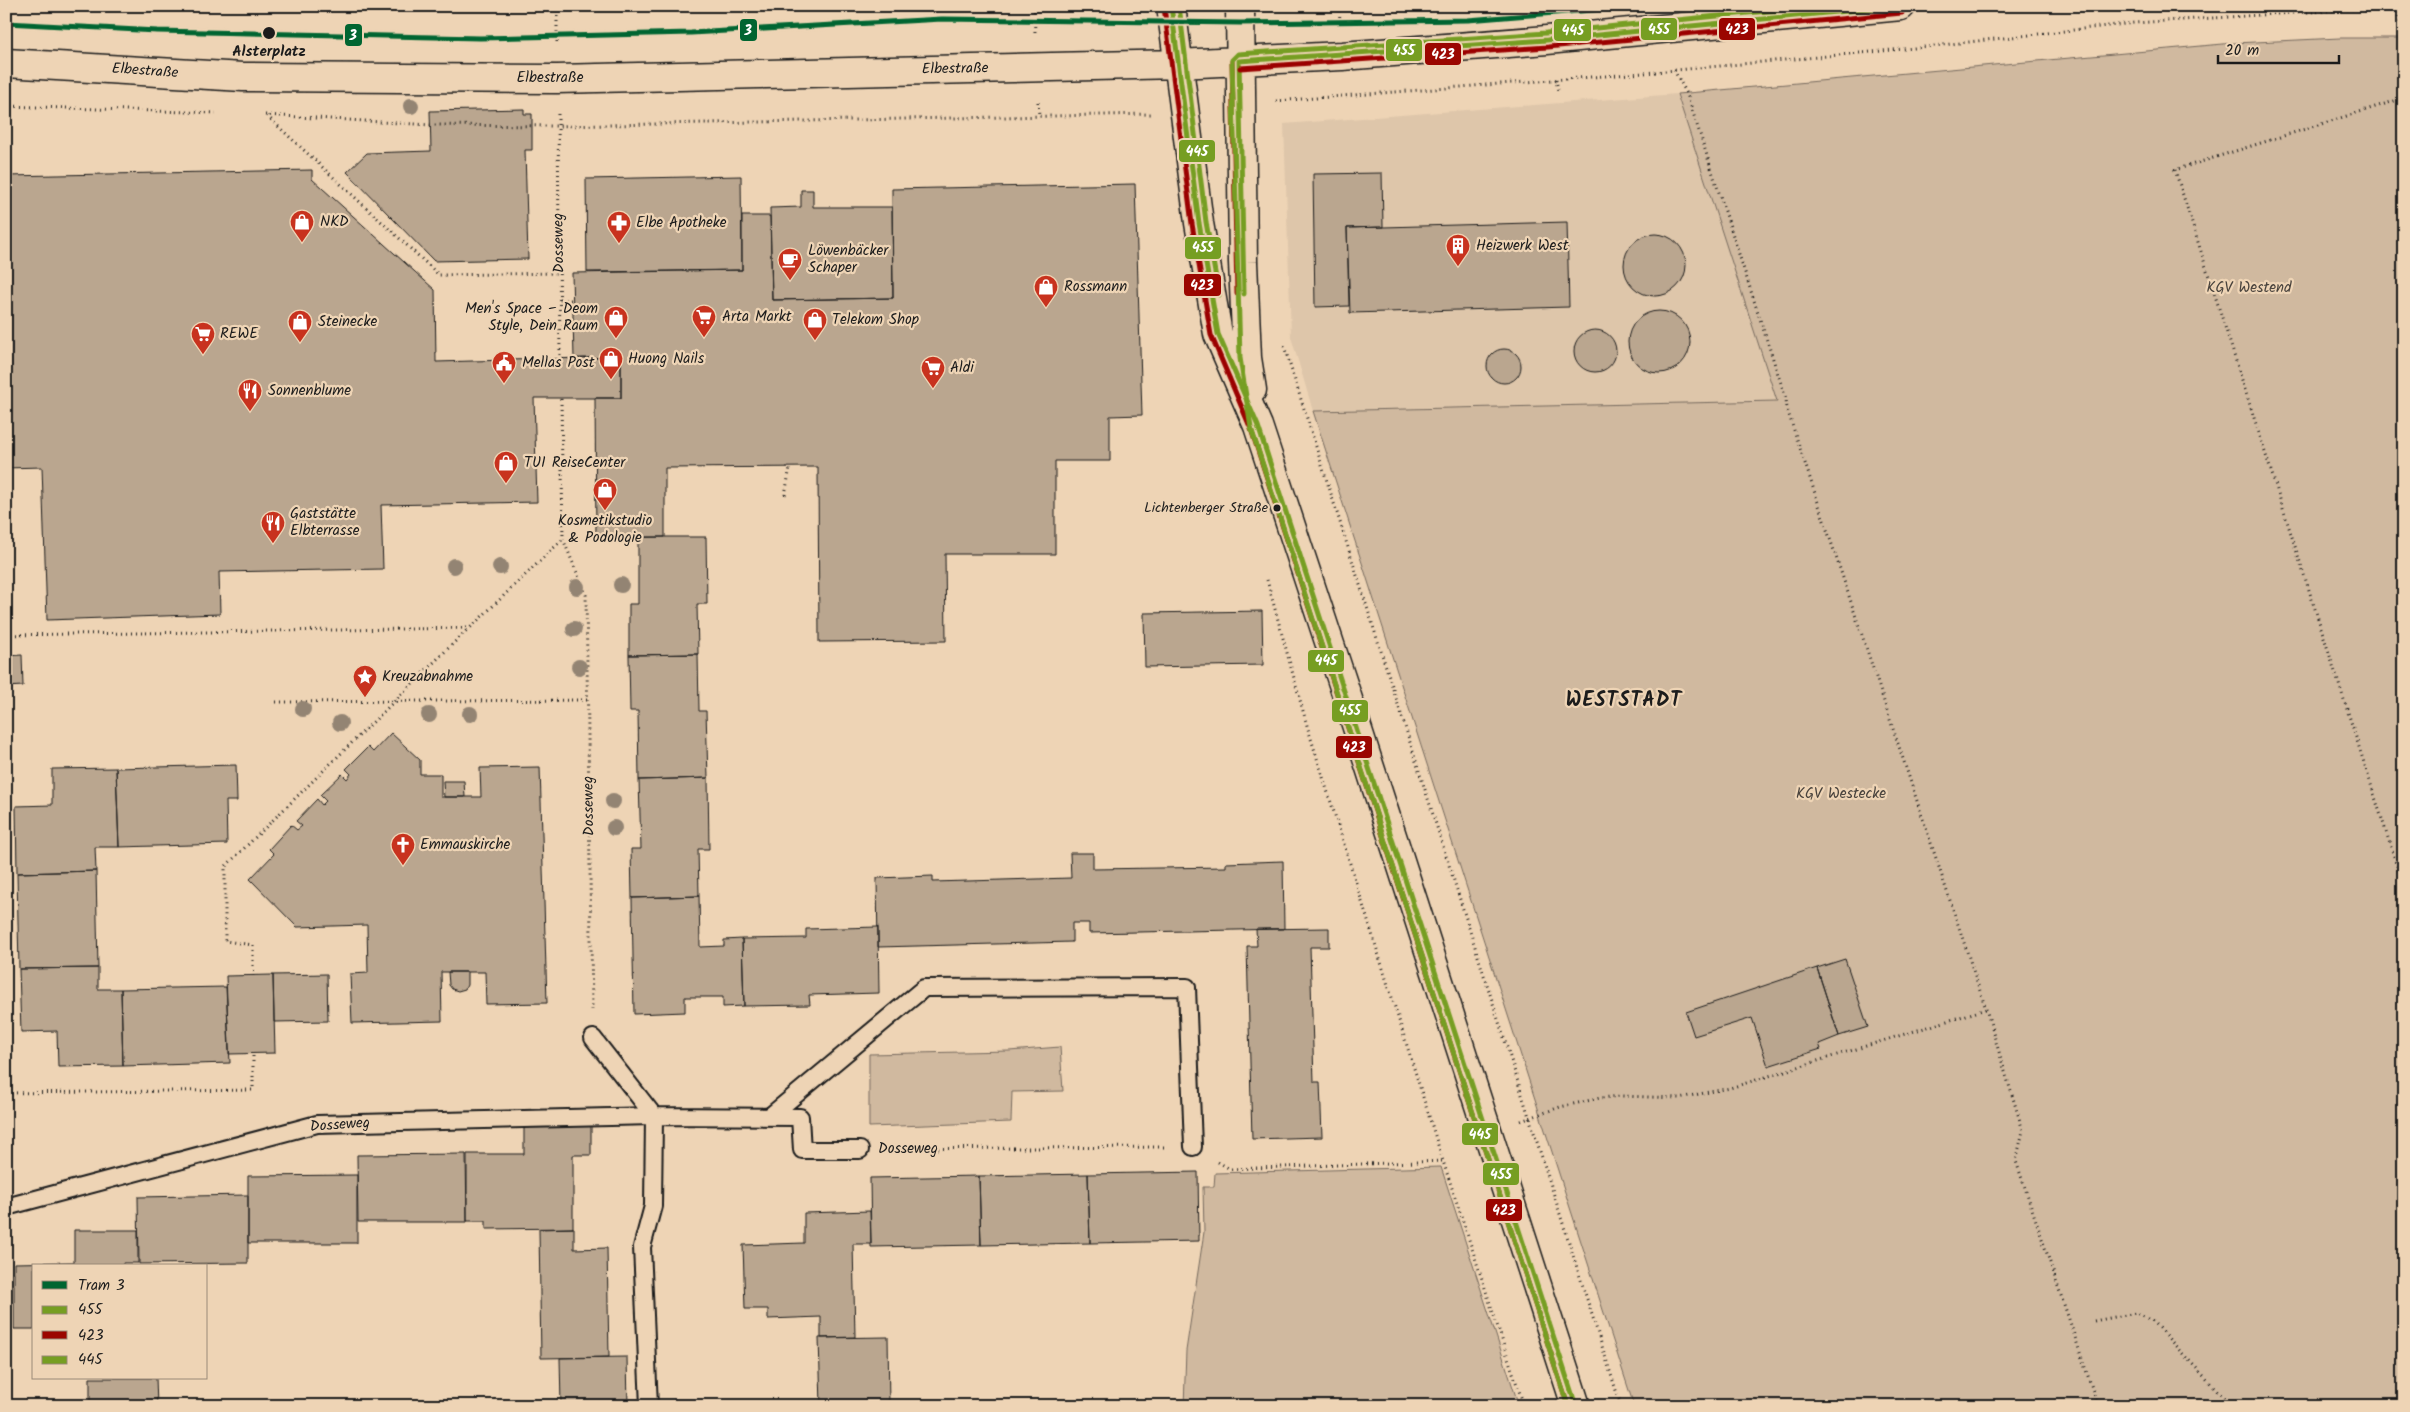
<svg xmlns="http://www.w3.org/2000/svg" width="2410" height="1412" viewBox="0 0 2410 1412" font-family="Kalam,sans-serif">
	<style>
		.built { fill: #dec6aa }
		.green { fill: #d0b99f; stroke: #766a5e }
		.building { fill: #baa68f; stroke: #1c1c1c }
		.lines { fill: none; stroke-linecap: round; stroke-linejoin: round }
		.lane-casing { stroke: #1c1c1c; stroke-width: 20 }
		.secondary-casing { stroke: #1c1c1c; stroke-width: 31 }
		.path { stroke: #1c1c1c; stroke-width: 3; stroke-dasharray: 1 4; stroke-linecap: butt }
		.lane { stroke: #eed4b5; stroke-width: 16 }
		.secondary { stroke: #eed4b5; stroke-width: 28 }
		.bus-1-casing { stroke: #eed4b5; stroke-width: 9 }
		.bus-2-casing { stroke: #eed4b5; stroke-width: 9 }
		.bus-3-casing { stroke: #eed4b5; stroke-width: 9 }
		.bus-1 { stroke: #769e22; stroke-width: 5 }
		.bus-2 { stroke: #9b0600; stroke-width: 5 }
		.bus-3 { stroke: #769e22; stroke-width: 5 }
		.tram-1-casing { stroke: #eed4b5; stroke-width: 9 }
		.tram-1 { stroke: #006531; stroke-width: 5 }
		.tree { fill: #938473 }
		.stop-dot { fill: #1c1c1c; stroke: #eed4b5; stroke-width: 2 }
		.labels { text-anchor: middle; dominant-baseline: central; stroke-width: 4.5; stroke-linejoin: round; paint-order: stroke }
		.bus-label { font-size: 14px; fill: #1c1c1c; stroke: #eed4b5; text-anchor: end }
		.stop-label { font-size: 15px; font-weight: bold; fill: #1c1c1c; stroke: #eed4b5 }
		.street-label { font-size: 15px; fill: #1c1c1c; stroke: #eed4b5 }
		.poi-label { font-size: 15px; fill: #1c1c1c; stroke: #eed4b5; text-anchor: start }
		.park-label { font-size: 15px; fill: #49433d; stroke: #eed4b5 }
		.district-label { font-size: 20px; font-weight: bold; letter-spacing: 1px; fill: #1c1c1c; stroke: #eed4b5 }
		.line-badge { stroke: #eed4b5; stroke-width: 2 }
		.badge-label { font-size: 14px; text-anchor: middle; font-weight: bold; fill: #fff }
	</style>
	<rect width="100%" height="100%" fill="#eed4b5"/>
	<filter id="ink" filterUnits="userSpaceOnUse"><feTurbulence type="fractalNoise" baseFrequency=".02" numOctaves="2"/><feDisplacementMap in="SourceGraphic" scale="10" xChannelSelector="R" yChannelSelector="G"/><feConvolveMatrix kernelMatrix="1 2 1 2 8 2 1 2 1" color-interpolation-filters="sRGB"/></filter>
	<g filter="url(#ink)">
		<path class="built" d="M1677,94l100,307 -464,10 -22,-74 -7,-213z"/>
		<path class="green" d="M2340,38h64v1368h-770l-321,-995 464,-10 -100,-307 557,-51z
			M1060,1047l3,44 -51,1 -1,30 -142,5v-73l140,-3z
			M1441,1167l78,239h-335l2,-55 18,-119 -1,-45h11l1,-14z"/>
		<path class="building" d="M524,109v5h8v36h-7l3,109 -94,2 -87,-89 20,-19 64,-2 -1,-40z
			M312,170v9l123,111 1,72 185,-5v41h-87l3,104 -156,3 2,64 -164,3 1,42 -173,6 -5,-153 -36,1v-292z
			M1382,173l1,54 -36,1 2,78 -34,1 -2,-133z
			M741,176l1,94 -155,2 -1,-93z
			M1135,184l7,231 -32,1v45h-55v93h-110l1,87 -127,1 -1,-175 -153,1v69l-69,1 -1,-140h26v-41l-47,2 -2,-86 170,-3v-54h28l2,84 121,-2 -1,-109z
			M801,190h12v17h79l1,91 -121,2 -2,-92 31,-1z
			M1567,222l2,85 -219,6 -3,-85z
			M1624 265a31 31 0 1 1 62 0a31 31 0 1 1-62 0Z
			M1628 342a31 31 0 1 1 62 0a31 31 0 1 1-62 0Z
			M1574 351a21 21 0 1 1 42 0a21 21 0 1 1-42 0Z
			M1487 366a17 17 0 1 1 34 0a17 17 0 1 1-34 0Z
			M638,537h68l1,67h-10l1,50 -69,1v-51h9z
			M1262,611l1,54 -118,2 -1,-54z
			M698,654l1,57h7l2,67 -69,2 -1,-69h-8l-1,-56z
			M22,655l1,31 -17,1v-31z
			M391,733l29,27v14h21v23h40l-1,-29 60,-1 7,236 -61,1 -1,-32h-44l1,49 -90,2 -2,-49 18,-1 -1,-48 -70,2 -47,-48 24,-25 -5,-5 22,-24 6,5 5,-4 -6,-5 21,-22 5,6 4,-4 -6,-6 22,-21 5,5 4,-5 -5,-5 22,-22 5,5z
			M236,765l1,36h-11l1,43 -108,3 -3,-79z
			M116,768l3,79h-24l1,24 -79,2 -1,-67 36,-1v-36z
			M708,778l1,71h-11l1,47 -67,2 -1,-49h10l-2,-69z
			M443,781h21l1,16h-21z
			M1070,853h23v16l133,-2v-4l57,-2 1,68 -195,4v-10h-17v19l-194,5 -1,-69 56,-2v6l138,-4z
			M96,871l2,97 -79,1 -2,-96z
			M699,896l1,51 24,-1v-6l18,-1 2,67 -21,1v-10h-38v15l-51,2 -2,-116z
			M878,927l1,66 -70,2 1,10 -66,1 -2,-67 64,-1v-9z
			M1329,928v19h-19l4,135h6l2,55 -70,2 -5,-193h10l-1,-17z
			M1845,959l23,68 -29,9 -22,-68z
			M98,968v21h23l2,77 -65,1 -1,-36 -36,1 -2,-63z
			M1817,968l22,68 -20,8 2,5 -53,17 -16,-48 -58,18 -8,-24z
			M448,972h19v13l-2,4 -7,2 -6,-2 -3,-4z
			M327,974l1,47 -54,1 -1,-47z
			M273,975l2,78 -46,1 -3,-78z
			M226,987l4,76 -107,3 -2,-77z
			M591,1121v34h-18v73l-87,1v-8h-19v-67h57v-32z
			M466,1154l1,68h-109l-1,-67z
			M1198,1172l1,69 -109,2 -2,-69z
			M1088,1174l2,69 -109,2 -2,-69z
			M357,1175v68h-109v-67z
			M979,1176l2,69 -110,2 -1,-69z
			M248,1195v68l-109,1 -1,-67z
			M870,1211l1,33h-18l2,93 -34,1v-21l-53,2v-10h-23l-2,-64 61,-2v-30z
			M574,1228v21l33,-1 2,109 -68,1 -2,-129z
			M74,1230h64v33h-15v3h-89v63h-20v-66l60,-1z
			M888,1337l1,69h-68l-2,-68z
			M627,1357l1,49h-67l-1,-48z
			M90,1378h66l1,28h-67z"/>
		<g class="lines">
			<defs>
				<path id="lane" d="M593,1038l61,78 -1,90 -11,41 7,159
					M769,1117l155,-129 263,-1 6,160
					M6,1207l311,-83 337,-8 146,1 2,33h58"/>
				<path id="secondary" d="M1171,6l28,217 19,111 40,92 86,261 232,719
					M1240,6l3,256 4,96 5,32
					M6,63l237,14 314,2 621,-15 164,-8 205,-16 354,-34"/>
			</defs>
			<use href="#lane" class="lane-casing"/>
			<use href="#secondary" class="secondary-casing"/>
			<path class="path" d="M557,6v37
				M1034,6l1,27
				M1339,6l1,15
				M2395,7l9,27
				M1674,70l13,24 99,305 1,10 199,600 37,122 -7,30 82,245
				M1556,79l2,12
				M2404,98l-229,72 229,718
				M1276,101l368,-28 281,-26 209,-24 270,-17
				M1038,102l1,14
				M6,106l210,7
				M558,114l2,246
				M265,115l166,10 127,1 593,-12
				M267,116l172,159 120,-2
				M560,300h13
				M1284,346l337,1060
				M561,399l2,140 23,56 6,415
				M785,495l5,-28
				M1267,580l41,149 135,432 81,245
				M6,635l464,-7 93,-89
				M276,702l311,-2
				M253,976v-31l-28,-4v-74l244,-239
				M6,1093l247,-3v-37
				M1521,1121l39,-14 40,-9 20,-2 59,2 51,-10 256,-79
				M888,1149l276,-2
				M1218,1162l12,7 213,-8
				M2094,1321l42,-8 16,8 80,85"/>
			<use href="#lane" class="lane"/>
			<use href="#secondary" class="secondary"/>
			<defs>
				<path id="bus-1" d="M1171,6l28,217 19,111 40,92 318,980
					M1239,61l5,233
					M1239,61l308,-21 351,-34"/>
				<path id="bus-2" d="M1164,7l28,217 19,111 40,94 317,977
					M1232,61l5,233
					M1240,68l308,-21 354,-34"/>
				<path id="bus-3" d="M1179,6l27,216 13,73
					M1568,1406l-317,-978 -11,-70 -8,-298 6,-6 308,-21 274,-27"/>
			</defs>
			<use href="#bus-1" class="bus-1-casing"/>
			<use href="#bus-2" class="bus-2-casing"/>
			<use href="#bus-3" class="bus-3-casing"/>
			<use href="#bus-1" class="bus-1"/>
			<use href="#bus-2" class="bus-2"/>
			<use href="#bus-3" class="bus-3"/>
			<defs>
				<path id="tram-1" d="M6,23l151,8 323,7 211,-5 251,-14 298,4 228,-3 172,-14"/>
			</defs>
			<use href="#tram-1" class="tram-1-casing"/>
			<use href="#tram-1" class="tram-1"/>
		</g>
		<g class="tree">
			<circle cx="411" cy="106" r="8"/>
			<circle cx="454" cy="566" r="8"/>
			<circle cx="500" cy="567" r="8"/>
			<circle cx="621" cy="585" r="8"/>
			<circle cx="577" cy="587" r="8"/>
			<circle cx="574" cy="629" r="8"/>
			<circle cx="579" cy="667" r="8"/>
			<circle cx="303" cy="709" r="8"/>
			<circle cx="470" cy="714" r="8"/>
			<circle cx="429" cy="715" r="8"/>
			<circle cx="340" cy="723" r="8"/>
			<circle cx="613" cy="801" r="8"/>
			<circle cx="614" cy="828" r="8"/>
		</g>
	</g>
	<defs>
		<symbol id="shop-pin" viewBox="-11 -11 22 30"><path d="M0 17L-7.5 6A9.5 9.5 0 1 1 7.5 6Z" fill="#c8321e" stroke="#eed4b5"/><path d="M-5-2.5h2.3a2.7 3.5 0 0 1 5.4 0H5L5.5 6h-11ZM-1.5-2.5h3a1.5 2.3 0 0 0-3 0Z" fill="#fff"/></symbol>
		<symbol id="pharmacy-pin" viewBox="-11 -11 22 30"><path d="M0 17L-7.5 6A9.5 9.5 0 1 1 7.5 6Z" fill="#c8321e" stroke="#eed4b5"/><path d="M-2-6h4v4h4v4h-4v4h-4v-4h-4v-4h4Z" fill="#fff"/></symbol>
		<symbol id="building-pin" viewBox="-11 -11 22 30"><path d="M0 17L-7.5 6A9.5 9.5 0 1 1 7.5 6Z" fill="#c8321e" stroke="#eed4b5"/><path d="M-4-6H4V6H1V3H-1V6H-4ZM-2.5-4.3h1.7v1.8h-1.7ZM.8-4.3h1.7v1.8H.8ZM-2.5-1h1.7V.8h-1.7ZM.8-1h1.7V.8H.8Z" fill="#fff"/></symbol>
		<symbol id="cafe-pin" viewBox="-11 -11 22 30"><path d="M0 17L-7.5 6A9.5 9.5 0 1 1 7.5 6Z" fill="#c8321e" stroke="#eed4b5"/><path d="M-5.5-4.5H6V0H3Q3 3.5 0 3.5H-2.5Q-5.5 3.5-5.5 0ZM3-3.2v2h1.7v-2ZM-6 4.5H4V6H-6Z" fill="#fff"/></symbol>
		<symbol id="supermarket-pin" viewBox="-11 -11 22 30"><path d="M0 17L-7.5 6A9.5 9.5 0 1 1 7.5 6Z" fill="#c8321e" stroke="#eed4b5"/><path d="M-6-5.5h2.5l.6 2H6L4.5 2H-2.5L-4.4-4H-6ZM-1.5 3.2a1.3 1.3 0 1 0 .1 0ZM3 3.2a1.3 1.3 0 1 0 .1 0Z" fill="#fff"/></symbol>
		<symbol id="civic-pin" viewBox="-11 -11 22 30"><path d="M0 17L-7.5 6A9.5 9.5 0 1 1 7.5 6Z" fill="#c8321e" stroke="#eed4b5"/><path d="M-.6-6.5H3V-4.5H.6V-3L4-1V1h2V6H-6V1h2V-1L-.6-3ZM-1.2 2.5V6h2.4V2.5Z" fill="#fff"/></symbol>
		<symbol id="restaurant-pin" viewBox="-11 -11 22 30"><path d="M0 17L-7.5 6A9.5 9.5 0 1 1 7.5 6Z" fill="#c8321e" stroke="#eed4b5"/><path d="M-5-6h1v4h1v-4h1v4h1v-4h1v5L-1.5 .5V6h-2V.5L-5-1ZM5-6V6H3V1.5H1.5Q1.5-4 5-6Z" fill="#fff"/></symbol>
		<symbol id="sight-pin" viewBox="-11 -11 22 30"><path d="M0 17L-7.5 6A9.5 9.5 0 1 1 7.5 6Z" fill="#c8321e" stroke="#eed4b5"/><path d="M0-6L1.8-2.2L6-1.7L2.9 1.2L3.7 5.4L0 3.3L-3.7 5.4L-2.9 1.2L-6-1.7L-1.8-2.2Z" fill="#fff"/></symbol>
		<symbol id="church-pin" viewBox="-11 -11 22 30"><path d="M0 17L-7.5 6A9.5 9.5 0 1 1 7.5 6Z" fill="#c8321e" stroke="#eed4b5"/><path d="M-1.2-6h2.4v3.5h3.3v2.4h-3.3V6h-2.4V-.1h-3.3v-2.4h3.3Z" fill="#fff"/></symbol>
	</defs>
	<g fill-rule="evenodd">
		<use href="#shop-pin" x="288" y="208" width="28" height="38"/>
		<use href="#pharmacy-pin" x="605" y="209" width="28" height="38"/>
		<use href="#building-pin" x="1444" y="232" width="28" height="38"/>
		<use href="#cafe-pin" x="776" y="246" width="28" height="38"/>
		<use href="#shop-pin" x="1032" y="273" width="28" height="38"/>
		<use href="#supermarket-pin" x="690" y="303" width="28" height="38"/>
		<use href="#shop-pin" x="602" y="304" width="28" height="38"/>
		<use href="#shop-pin" x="801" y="306" width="28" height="38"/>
		<use href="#shop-pin" x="286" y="308" width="28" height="38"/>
		<use href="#supermarket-pin" x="189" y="320" width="28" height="38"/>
		<use href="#shop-pin" x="597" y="345" width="28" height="38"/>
		<use href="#civic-pin" x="490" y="349" width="28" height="38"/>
		<use href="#supermarket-pin" x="919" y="354" width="28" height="38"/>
		<use href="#restaurant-pin" x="236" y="377" width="28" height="38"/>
		<use href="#shop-pin" x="492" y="449" width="28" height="38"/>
		<use href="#shop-pin" x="591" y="476" width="28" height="38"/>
		<use href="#restaurant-pin" x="259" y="509" width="28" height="38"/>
		<use href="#sight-pin" x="351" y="663" width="28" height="38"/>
		<use href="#church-pin" x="389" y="831" width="28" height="38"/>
	</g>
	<g class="stop-dot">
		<circle cx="269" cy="33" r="7"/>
		<circle cx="1277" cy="508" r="4.5"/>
	</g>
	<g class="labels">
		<g class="bus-label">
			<text x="1268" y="508">Lichtenberger Straße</text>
		</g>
		<g class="stop-label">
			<text x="269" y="52">Alsterplatz</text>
		</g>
		<g class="street-label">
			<text transform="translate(955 69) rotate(-1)">Elbestraße</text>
			<text transform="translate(145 71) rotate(4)">Elbestraße</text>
			<text x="550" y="78">Elbestraße</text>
			<text transform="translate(559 243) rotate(-91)">Dosseweg</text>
			<text transform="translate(589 806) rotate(-91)">Dosseweg</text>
			<text transform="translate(340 1125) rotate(-4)">Dosseweg</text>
			<text x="908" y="1149">Dosseweg</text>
		</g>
		<g class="poi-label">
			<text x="320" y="222">NKD</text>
			<text x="636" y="223">Elbe Apotheke</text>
			<text x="1476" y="246">Heizwerk West</text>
			<text x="808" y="251">Löwenbäcker<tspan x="808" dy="17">Schaper</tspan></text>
			<text x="1064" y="287">Rossmann</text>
			<text x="598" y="309" text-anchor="end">Men's Space – Deom<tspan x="598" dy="17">Style, Dein Raum</tspan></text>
			<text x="722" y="317">Arta Markt</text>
			<text x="832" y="320">Telekom Shop</text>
			<text x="318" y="322">Steinecke</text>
			<text x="220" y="334">REWE</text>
			<text x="628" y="359">Huong Nails</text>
			<text x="522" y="363">Mellas Post</text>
			<text x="950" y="368">Aldi</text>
			<text x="268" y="391">Sonnenblume</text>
			<text x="524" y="463">TUI ReiseCenter</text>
			<text x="290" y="514">Gaststätte<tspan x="290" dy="17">Elbterrasse</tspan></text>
			<text x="605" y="521" text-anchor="middle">Kosmetikstudio<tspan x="605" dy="17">&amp; Podologie</tspan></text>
			<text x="382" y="677">Kreuzabnahme</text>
			<text x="420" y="845">Emmauskirche</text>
		</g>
		<g class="park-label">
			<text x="2249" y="288">KGV Westend</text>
			<text x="1841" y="794">KGV Westecke</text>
		</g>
		<g class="district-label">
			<text x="1624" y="701">WESTSTADT</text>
		</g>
	</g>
	<g class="line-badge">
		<rect x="1718" y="17" width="38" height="24" rx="5" fill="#9b0600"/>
		<rect x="1640" y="17" width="38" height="24" rx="5" fill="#769e22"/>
		<rect x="739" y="18" width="19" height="24" rx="5" fill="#006531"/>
		<rect x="1553" y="18" width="39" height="24" rx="5" fill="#769e22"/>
		<rect x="344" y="23" width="19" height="24" rx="5" fill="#006531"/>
		<rect x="1385" y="38" width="38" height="24" rx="5" fill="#769e22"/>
		<rect x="1424" y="42" width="38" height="24" rx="5" fill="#9b0600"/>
		<rect x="1178" y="139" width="38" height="24" rx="5" fill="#769e22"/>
		<rect x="1184" y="236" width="38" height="24" rx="5" fill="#769e22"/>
		<rect x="1183" y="273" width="39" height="24" rx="5" fill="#9b0600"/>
		<rect x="1307" y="649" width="38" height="24" rx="5" fill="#769e22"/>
		<rect x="1331" y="699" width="38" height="24" rx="5" fill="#769e22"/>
		<rect x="1335" y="735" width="38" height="24" rx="5" fill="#9b0600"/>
		<rect x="1461" y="1122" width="38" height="24" rx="5" fill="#769e22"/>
		<rect x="1482" y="1162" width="38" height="24" rx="5" fill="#769e22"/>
		<rect x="1485" y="1198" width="38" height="24" rx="5" fill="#9b0600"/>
	</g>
	<g class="badge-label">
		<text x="1737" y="34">423</text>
		<text x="1659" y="34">455</text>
		<text x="748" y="35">3</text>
		<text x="1573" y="35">445</text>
		<text x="353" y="40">3</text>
		<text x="1404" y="55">455</text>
		<text x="1443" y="59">423</text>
		<text x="1197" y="156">445</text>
		<text x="1203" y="252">455</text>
		<text x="1202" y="290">423</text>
		<text x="1326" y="665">445</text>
		<text x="1350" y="715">455</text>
		<text x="1354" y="752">423</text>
		<text x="1480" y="1139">445</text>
		<text x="1501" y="1179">455</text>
		<text x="1504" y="1215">423</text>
	</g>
	<rect width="2410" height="1412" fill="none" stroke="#eed4b5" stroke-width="25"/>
	<rect x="12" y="12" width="2385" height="1387" fill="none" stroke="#1c1c1c" stroke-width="2" filter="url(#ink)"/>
	<rect x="32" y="1264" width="175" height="115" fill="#eed4b5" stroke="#9a8a78"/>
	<rect x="42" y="1281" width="25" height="8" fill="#006531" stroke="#9a8a78"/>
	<text x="78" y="1290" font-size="15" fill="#1c1c1c">Tram 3</text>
	<rect x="42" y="1306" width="25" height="8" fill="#769e22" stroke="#9a8a78"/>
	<text x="78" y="1314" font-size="15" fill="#1c1c1c">455</text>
	<rect x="42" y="1331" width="25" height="8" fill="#9b0600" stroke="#9a8a78"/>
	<text x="78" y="1340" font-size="15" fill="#1c1c1c">423</text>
	<rect x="42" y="1356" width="25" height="8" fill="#769e22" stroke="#9a8a78"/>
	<text x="78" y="1364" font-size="15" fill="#1c1c1c">445</text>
	<path d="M2218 55v8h121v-8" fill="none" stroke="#1c1c1c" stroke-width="2.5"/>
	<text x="2225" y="55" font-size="15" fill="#1c1c1c" stroke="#eed4b5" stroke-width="4" paint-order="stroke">20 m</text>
</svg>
